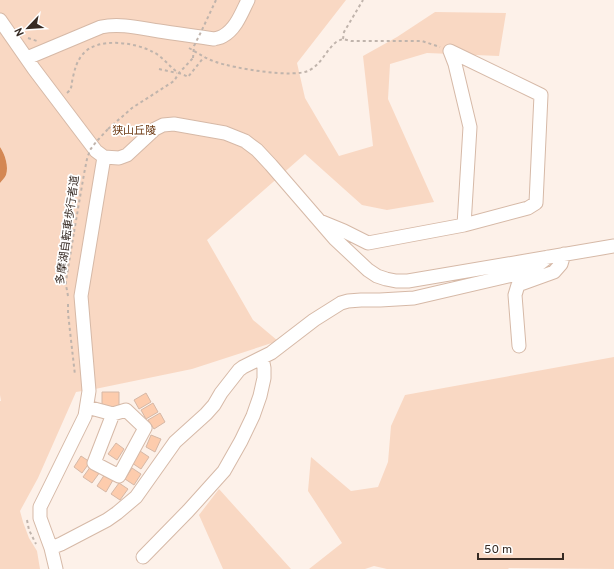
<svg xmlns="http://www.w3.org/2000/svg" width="614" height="569" viewBox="0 0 614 569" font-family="Overpass,'Noto Sans JP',sans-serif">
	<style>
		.green { fill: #f9d8c3 }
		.water { fill: #d48753 }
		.building { fill: #fdccad; stroke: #d6b8a6 }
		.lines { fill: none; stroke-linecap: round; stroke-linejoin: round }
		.minor-casing { stroke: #d6b9a7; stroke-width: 15 }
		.path { stroke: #c0b4ac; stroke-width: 2; stroke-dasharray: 3 3; stroke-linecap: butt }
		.minor { stroke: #fff; stroke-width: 13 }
		.path-bridge { stroke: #c0b4ac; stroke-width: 2; stroke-dasharray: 3 3; stroke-linecap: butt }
		.labels { text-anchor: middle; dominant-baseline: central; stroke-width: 3.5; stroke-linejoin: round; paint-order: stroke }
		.park-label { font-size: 11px; fill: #6e3b15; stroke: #fff }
		.street-label { font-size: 11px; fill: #362a23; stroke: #fff }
	</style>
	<rect width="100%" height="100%" fill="#fdf1e9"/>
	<path class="green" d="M0,0h346l-49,63 8,35 34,58 34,-10 -10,-90 34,-19 38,-25 71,1 -7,43 -72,-3 -37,11 -2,35 46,103 -47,8 -25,-5 -57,-51 -98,86 46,80 25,21 -86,28 -97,20 -19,3 -38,86 -18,33 3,11 6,16 8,13 3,18h-40v-168h1l-1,-6v-212c2,-3 5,-5 6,-8 3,-8 -1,-21 -6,-28z
		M614,357v212l-105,-1 -1,1h-121l-13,-3 -9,3h-56l33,-26 -34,-52 3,-34 40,34 27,-4 10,-25 3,-36 14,-31z
		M219,489l72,80h-68l-24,-54z"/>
	<path class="water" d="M0,147c5,7 9,20 6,28 -1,3 -4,5 -6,8z"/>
	<path class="building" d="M102,392h17v17h-17z
		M146,393l5,9 -12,7 -5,-9z
		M153,403l5,9 -12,7 -5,-9z
		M160,413l5,9 -11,7 -6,-9z
		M151,435l10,4 -6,13 -9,-5z
		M116,443l8,6 -7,11 -9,-6z
		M140,451l9,6 -8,12 -9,-6z
		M81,456l9,6 -8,11 -8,-6z
		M91,466l9,6 -8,11 -9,-6z
		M132,468l9,6 -7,11 -9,-6z
		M105,474l8,6 -7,12 -9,-6z
		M119,483l9,6 -8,11 -9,-6z"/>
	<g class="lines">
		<defs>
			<path id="minor" d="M0,20l34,49 62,82 8,6 15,1 8,-3 28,-26 8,-4 11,-1 51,9 20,8 12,9 14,15 64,74 33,31 9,6 9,3 10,2h12l206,-35
				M27,58l74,-31c19,-4 39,1 58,4 18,3 37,5 55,8 3,-1 6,-1 9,-3 13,-7 19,-24 25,-36
				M322,222l22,9 24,12 96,-18 64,-17 8,-5 5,-108 -91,-44 5,13 15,63 -6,98
				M519,346l-4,-51 3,-10 36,-13 7,-8 3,-10
				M87,407l26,7 13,-4 19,18 -26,48 -25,-13 19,-49
				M51,548l10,-4 46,-24 10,-7 19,-16 39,-55 31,-28 8,-9 7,-12 18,-23 4,-3 28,-14 43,-33 27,-17 7,-2 13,-1h19l34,-2 116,-27 18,-14
				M143,557l45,-46 36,-40 17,-30 12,-25 7,-20 4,-18v-10l-2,-10
				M56,569l-5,-21 -11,-30v-11l6,-12 39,-79 4,-25 -8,-95 23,-139"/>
		</defs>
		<use href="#minor" class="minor-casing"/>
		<path class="path" d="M28,38l9,3
			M343,39l1,-7 19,-32
			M189,48c9,5 17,11 27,14 17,6 79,17 94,8 11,-6 16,-19 25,-27 2,-2 5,-3 8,-4l8,2h71l18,6
			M159,69l18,4
			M67,93c6,-5 4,-9 6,-16 2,-9 4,-16 10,-23 14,-17 52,-12 70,-2 9,4 16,14 24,20 3,2 8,3 11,5l16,-20
			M108,129l24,-21 42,-27 5,-8 14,-15
			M68,296l-2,-11v-4l8,-49
			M68,304v9l3,27 4,35
			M27,520l2,10 7,14"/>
		<use href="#minor" class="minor"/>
		<path class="path-bridge" d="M193,58l1,-12 7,-14 15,-32
			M74,232l10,-58 3,-15 3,-9 6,-8 12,-13"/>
	</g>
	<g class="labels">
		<g class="park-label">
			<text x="134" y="131">狭山丘陵</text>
		</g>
		<g class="street-label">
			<text transform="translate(68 230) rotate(-82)">多摩湖自転車歩行者道</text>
		</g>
	</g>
	<g transform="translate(28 28) rotate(245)" stroke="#ffffff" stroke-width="3" paint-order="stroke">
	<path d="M0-3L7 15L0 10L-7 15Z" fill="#362a23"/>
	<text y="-6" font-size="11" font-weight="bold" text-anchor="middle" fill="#362a23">N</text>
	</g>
	<path d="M478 553v6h85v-6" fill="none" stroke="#362a23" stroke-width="2"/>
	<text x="484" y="553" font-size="12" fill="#362a23" stroke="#ffffff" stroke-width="3" paint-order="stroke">50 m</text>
</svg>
